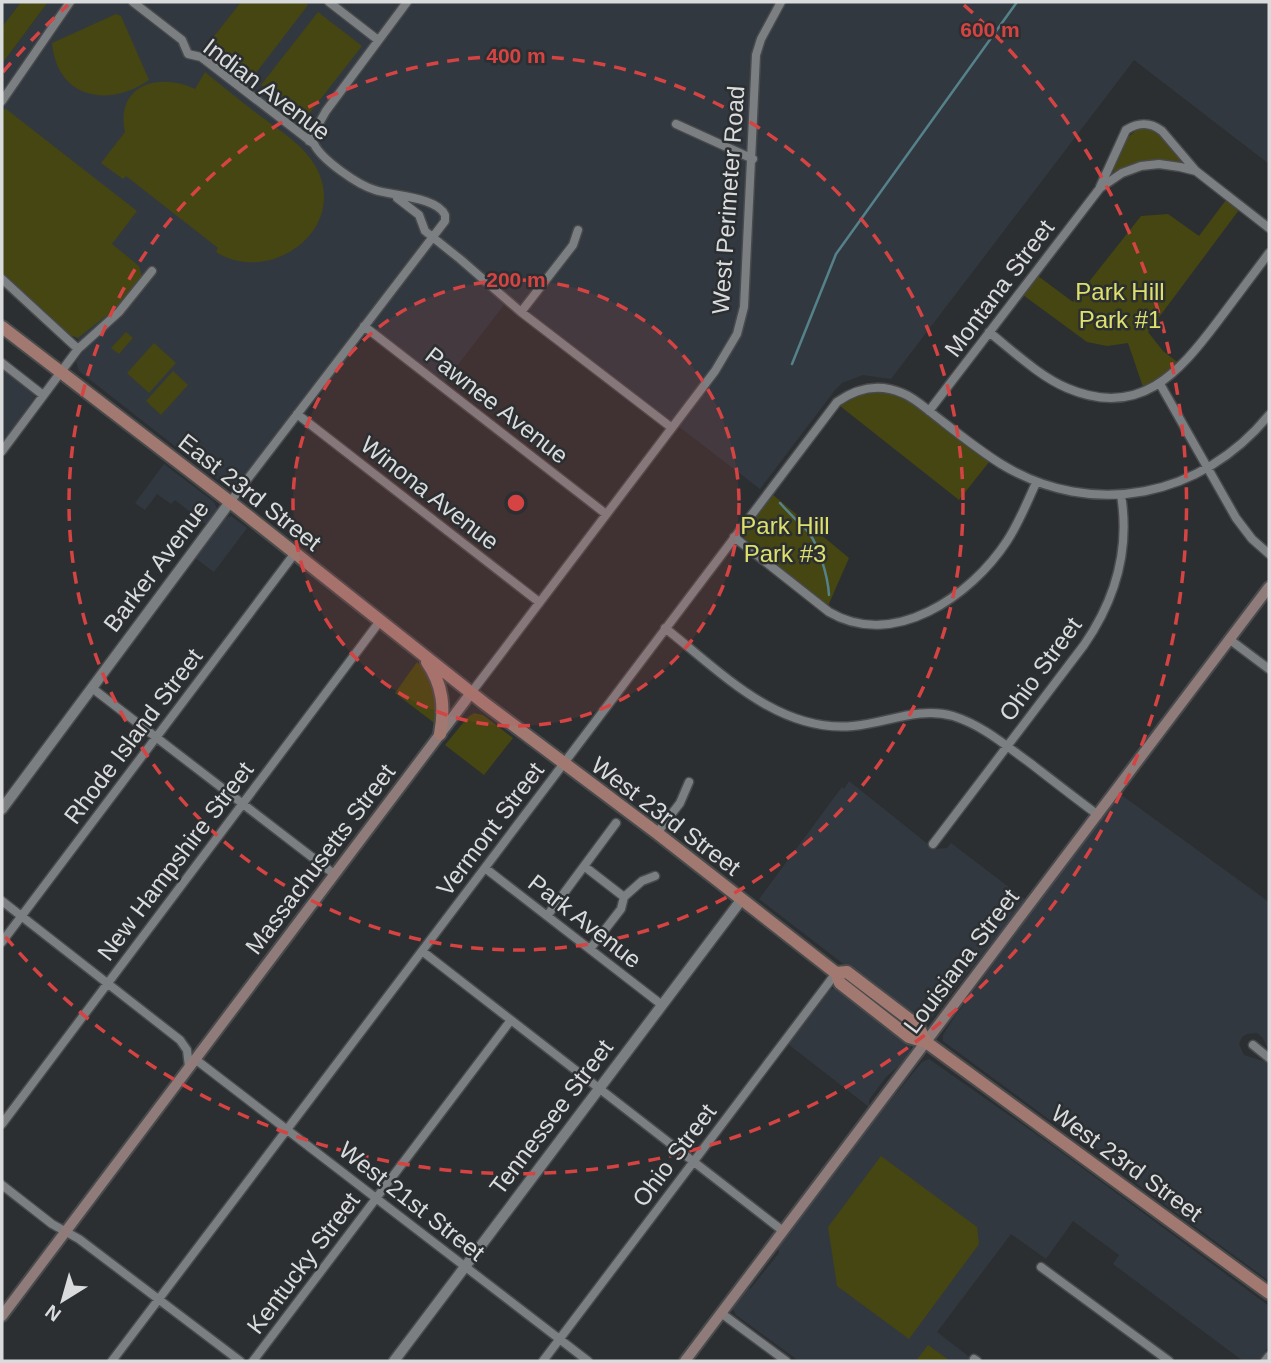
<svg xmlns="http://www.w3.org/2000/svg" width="1271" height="1363" viewBox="0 0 1271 1363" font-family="Arial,sans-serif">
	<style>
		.built { fill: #323840 }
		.green { fill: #454611 }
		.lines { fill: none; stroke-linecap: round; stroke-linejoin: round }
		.stream { stroke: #55828a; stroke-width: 2.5 }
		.minor-casing { stroke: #484a4c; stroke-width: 11 }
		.tertiary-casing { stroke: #484a4c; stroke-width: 13 }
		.secondary-casing { stroke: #484a4c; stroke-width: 14 }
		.primary-casing { stroke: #484a4c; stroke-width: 16 }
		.minor { stroke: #7c7f82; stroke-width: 8 }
		.tertiary { stroke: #7c7f82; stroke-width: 10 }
		.secondary { stroke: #8f7c7a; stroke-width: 10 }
		.primary { stroke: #a17971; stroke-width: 12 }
		.ring { fill: none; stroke: #d64343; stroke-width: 3.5; stroke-dasharray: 12 9 }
		.labels { text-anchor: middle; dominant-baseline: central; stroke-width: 5; stroke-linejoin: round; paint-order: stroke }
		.street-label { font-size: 24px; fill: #d9dbdc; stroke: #2c2f31 }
		.park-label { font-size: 24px; fill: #dde06c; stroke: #2c2f31 }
		.centre { fill: #d64343; stroke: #2c2f31; stroke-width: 3.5 }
		.ring-label { font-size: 21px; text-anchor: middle; font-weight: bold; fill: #d64343; stroke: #2c2f31; stroke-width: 5; stroke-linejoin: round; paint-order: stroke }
	</style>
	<rect width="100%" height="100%" fill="#2c2f31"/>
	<path class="built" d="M2,2h19l-19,26z
		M48,2h1221v162l-135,-104 -243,319 -28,-4 -21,8 -7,7 -75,99 -250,-192 -66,86 -81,-63 -131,171 -153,-120 -3,-10 10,-14 -84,-74v-209z
		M2,369l31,23 2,5 -33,48z
		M164,464l50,38 3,7 -10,16 -32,-25 -4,4 -14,-10 -12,16 -10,-7z
		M231,516l16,12 -33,44 -19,-14 30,-40z
		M849,781l85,68 13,-1 4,-5 75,57 -96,120 -7,2 -8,-3 -156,-120 83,-112 2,2z
		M1120,794l149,108v150l-6,-14 -6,-5 -10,1 -5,3 -3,7 5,11 25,8v218l-140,-103 -11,-13 -54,-40 -9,-1 -112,-83v-6l12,-19z
		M836,987l72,54 3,5 -1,5 -11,15 -13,11 -17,23v7l-81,-63 42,-54z
		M929,1059l121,85 219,162v40l-10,15h-16l-130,-97 6,-9 -46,-34 -27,38 -35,-25 -74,98 35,27 -1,2h-172l-63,-46 -3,-6 2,-5 11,-15 5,-1 28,-35 -1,-6 81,-108 63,-77z"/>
	<path class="green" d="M21,2h27l-46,62v-37z
		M241,2h64l3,3 -56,73 -44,-34z
		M318,12l44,34 -57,73 -44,-34z
		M116,14l5,2 28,64c-40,28 -92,19 -97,-37z
		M205,72c16,13 33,27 50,40 23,18 49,32 62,57 31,61 -47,117 -101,83l2,-4 -92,-72 -3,3 -22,-16 24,-31c-10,-47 34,-60 70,-43z
		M6,109l131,102 -25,33 27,22 3,10 -27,33 -37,29 -8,-3 -68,-62v-163z
		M1148,127l11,6 24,28v2c-26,-3 -45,-2 -69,9l-2,-3c9,-19 13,-39 36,-42z
		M1226,200l13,10 -91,122 15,19 17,13 -18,14 -19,9 -15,-44 -21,3 -20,-4 -64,-47 15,-19 35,26 68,-86 27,-2 31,22z
		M126,332l7,6 -14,16 -8,-6z
		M154,343l22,20 -27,30 -22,-20z
		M173,371l15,14 -27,30 -15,-14z
		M880,392c33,3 81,49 109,70l-30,38 -119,-94 17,-10z
		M772,494l77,64 -21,48 -84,-68 1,-9z
		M417,662c22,19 20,37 20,63l-42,-32z
		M474,713l9,2 30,23 -29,37 -39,-30 23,-28z
		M881,1156l96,71 2,17 -70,95 -72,-53 -9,-59z
		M928,1345l22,16h-34z"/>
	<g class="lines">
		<path class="stream" d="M792,364l44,-110 181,-252
			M780,503c8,9 16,17 24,24 14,13 24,50 25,68"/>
		<defs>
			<path id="minor" d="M133,2l49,38 6,14 13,3 113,87c8,16 44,41 61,46 18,6 62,7 70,25v6l-215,281
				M329,2l49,38
				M2,101l68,-99
				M676,124l77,35
				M309,141l17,-30 81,-109
				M1100,187l26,-57c13,-8 24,-8 36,1l34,40
				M397,198l22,17 6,16 35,28 61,53 151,116
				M2,279l76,70
				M521,312l52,-67 5,-15
				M364,326l242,188
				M989,332c24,19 50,44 78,56 72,31 111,-14 151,-67 17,-23 34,-45 51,-68
				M2,363l41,32
				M1160,384l76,134 16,21 17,15
				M929,411l171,-223 22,-15 19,-7 18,-2 21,3 16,4 73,57
				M297,414l242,188
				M2,451l76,-102 41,-37 33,-41
				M734,537l95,75c65,38 142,-16 178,-71 12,-18 20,-39 29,-58
				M665,628c56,44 113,105 188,98 34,-3 66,-20 100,-10 29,9 52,29 77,47 22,17 45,35 68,52
				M1229,639l40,30
				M92,688l242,186
				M471,693l244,-322 22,-37 7,-27 12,-252 5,-16 20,-37
				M657,833l23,-30 9,-21
				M933,844l151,-199c31,-45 46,-96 37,-150
				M584,866l40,31
				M485,868l177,137
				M2,901l178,139 7,10 2,17
				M547,916l69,-93
				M2,942l293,-389
				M590,949l31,-40 3,-12 18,-16 13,-5
				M422,951l361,280
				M1253,1045l16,13
				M195,1059l393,302
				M2,1124l378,-503
				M2,1185l50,39 27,15 161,122
				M1041,1267l128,94
				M721,1313l65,48
				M974,1359l3,2
				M112,1361l725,-959c20,-14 42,-19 65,-9 11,4 21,13 31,21 22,17 44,35 68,50 92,56 201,33 268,-49
				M253,1361l258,-341
				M543,1361l293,-388
				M1265,1361l4,-5"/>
			<path id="tertiary" d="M2,809l228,-307
				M394,1361l348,-462"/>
			<path id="secondary" d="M2,1316l469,-623
				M685,1361l584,-774"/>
			<path id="primary" d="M2,327l236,181 246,195 173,130 179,140 4,10 69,54 17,5 343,251
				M427,662c16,23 18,46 13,72
				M836,973l11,-1 71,54 8,16"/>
		</defs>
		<use href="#minor" class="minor-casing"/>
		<use href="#tertiary" class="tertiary-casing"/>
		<use href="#secondary" class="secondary-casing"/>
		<use href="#primary" class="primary-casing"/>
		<use href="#minor" class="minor"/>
		<use href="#tertiary" class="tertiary"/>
		<use href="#secondary" class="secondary"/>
		<use href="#primary" class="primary"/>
	</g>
	<circle cx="516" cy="503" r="223" fill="#d64343" fill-opacity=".12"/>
	<g class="ring">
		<circle cx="516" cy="503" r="223"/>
		<circle cx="516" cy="503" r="447"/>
		<path d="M3 72A670 670 0 0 1 68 5M964 5A670 670 0 1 1 3 934"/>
	</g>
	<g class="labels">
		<g class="street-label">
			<text transform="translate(267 89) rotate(37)">Indian Avenue</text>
			<text transform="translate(728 200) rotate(-86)">West Perimeter Road</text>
			<text transform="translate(999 288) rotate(-53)">Montana Street</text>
			<text transform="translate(497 405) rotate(38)">Pawnee Avenue</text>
			<text transform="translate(250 492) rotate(38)">East 23rd Street</text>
			<text transform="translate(430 493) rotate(38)">Winona Avenue</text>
			<text transform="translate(156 566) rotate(-53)">Barker Avenue</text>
			<text transform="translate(1040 669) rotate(-54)">Ohio Street</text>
			<text transform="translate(133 736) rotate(-53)">Rhode Island Street</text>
			<text transform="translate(666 816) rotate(37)">West 23rd Street</text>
			<text transform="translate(490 829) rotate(-53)">Vermont Street</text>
			<text transform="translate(320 859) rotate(-53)">Massachusetts Street</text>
			<text transform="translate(175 861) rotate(-53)">New Hampshire Street</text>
			<text transform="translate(585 921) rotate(38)">Park Avenue</text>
			<text transform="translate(961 961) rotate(-53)">Louisiana Street</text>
			<text transform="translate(551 1117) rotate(-53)">Tennessee Street</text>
			<text transform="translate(674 1155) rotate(-53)">Ohio Street</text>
			<text transform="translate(1127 1163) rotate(36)">West 23rd Street</text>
			<text transform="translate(412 1201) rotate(38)">West 21st Street</text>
			<text transform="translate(303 1263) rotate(-53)">Kentucky Street</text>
		</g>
		<g class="park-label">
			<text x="1120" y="291">Park Hill<tspan x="1120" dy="28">Park #1</tspan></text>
			<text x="785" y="525">Park Hill<tspan x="785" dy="28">Park #3</tspan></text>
		</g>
	</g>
	<circle cx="516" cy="503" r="10" class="centre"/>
	<g class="ring-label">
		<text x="990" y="37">600 m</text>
		<text x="516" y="63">400 m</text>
		<text x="516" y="287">200 m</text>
	</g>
	<rect width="1271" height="1363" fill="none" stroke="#d9dbdc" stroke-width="7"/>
	<g transform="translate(63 1300) rotate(217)" stroke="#2c2f31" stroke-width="5" paint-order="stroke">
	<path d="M0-5L12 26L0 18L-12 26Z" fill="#d9dbdc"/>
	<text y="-10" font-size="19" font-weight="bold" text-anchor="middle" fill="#d9dbdc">N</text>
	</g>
</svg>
